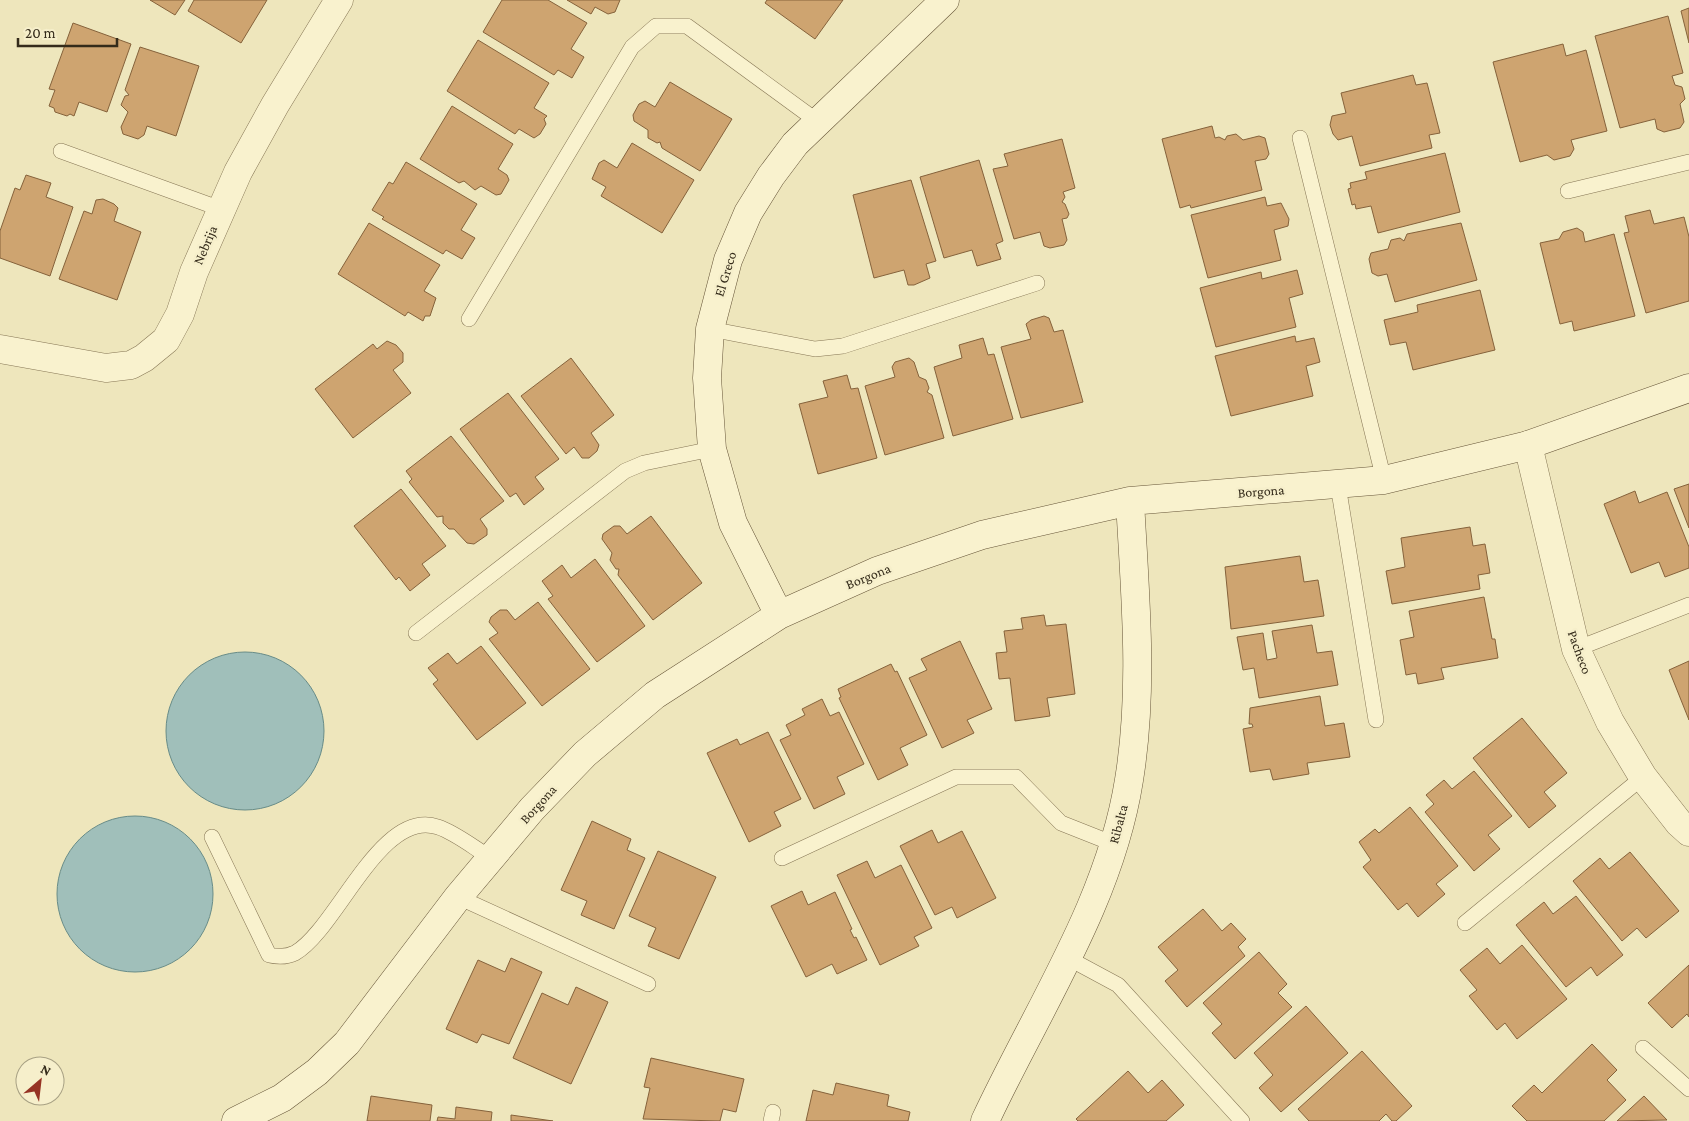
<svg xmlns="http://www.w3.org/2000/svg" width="1689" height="1121" viewBox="0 0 1689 1121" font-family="'Crimson Pro',serif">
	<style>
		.water { fill: #a0bfba; stroke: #688c88 }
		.building { fill: #cea470; stroke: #85623b }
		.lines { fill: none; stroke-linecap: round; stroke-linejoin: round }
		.lane-casing { stroke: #867655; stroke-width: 16 }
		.street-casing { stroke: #867655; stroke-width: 29 }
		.secondary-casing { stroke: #675639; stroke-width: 29 }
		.lane { stroke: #f9f2ce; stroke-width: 15 }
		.street { stroke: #f9f2ce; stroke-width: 28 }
		.secondary { stroke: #f9f2ce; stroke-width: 28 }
		.labels { text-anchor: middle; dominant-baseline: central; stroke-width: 5; stroke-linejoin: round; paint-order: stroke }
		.street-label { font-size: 14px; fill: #342b1a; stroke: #f6efcb }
	</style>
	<rect width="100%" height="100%" fill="#eee6bc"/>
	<path class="water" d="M166 731a79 79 0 1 1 158 0a79 79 0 1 1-158 0Z
		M57 894a78 78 0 1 1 156 0a78 78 0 1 1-156 0Z"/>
	<path class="building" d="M150,0h35l-10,15z
		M194,0h73l-26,43 -53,-32z
		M502,0h46l39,23 -16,26 13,8 -12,21 -14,-8 -4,5 -71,-43z
		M567,0h53l-5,12 -7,2 -13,-7 -4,7z
		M767,0h76l-28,39 -50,-36z
		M1689,8v35l-8,-32z
		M1668,16l15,57 -11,3 3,9 7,2 3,12 -5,5 4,18 -4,6 -16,4 -7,-3 -2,-10 -35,9 -25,-92z
		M73,23l58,21 -24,68 -28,-10 -5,14 -4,-2 -3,2 -12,-4 -1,-4 -5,-2 6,-16 -6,-1z
		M478,40l71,43 -15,25 13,8 -3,3 2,5 -6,10 -6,4 -15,-9 -4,5 -68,-43z
		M1563,44l3,12 20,-6 21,81 -36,9 3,9 -4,7 -16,4 -7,-5 -27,7 -27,-100z
		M140,47l59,19 -23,70 -29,-10 -3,9 -6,4 -15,-5 -2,-7 7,-15 -7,-7 4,-9 4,-1 -4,-5z
		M1413,75l3,10 11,-2 13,50 -11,2 3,13 -72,18 -8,-30 -14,4 -5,-6 -3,-9 2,-9 14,-3 -5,-20z
		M670,82l62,37 -32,52 -38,-23 -2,-6 -3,1 -9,-5v-8l-14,-9 -1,-6 6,-11 6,-3 10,6z
		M452,106l61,38 -15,25 9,6 2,5 -8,14 -5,1 -15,-9 -6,4 -11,-9 -5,2 -39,-24z
		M1212,126l3,12 4,-1 6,3 2,-4 9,-2 7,6 16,-4 6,2 4,16 -3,5 -11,2 7,29 -71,18 -1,-3 -10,3 -18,-69z
		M1062,139l13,49 -12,4 2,5 -3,5 3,2 4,10 -2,4 -5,1 5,21 -3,5 -14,3 -6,-2 -4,-14 -26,7 -21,-70 15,-3 -4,-12z
		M632,143l62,37 -32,53 -61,-37 5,-9 -14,-8 7,-16 5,-3 13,8z
		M1445,153l15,59 -82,21 -7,-27 -15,3 -1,-5 -3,1 -4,-16 3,-1 -1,-5 17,-4 -2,-7z
		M979,160l24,81 -7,3 5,15 -24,7 -5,-16 -28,8 -24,-81z
		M406,162l71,42 -16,26 14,8 -13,21 -16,-9 -3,4 -61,-35 2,-2 -12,-7 17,-28 4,2z
		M26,175l25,8 -5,14 27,10 -23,69 -50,-18v-27l15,-43 5,2z
		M911,180l25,81 -10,3 4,14 -16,7h-6l-4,-15 -30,8 -21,-83z
		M1265,197l2,9 14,-3 8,16 -1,7 -14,4 7,30 -73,18 -17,-63z
		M103,199l11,5 4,4 -4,13 27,11 -24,68 -58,-21 25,-68 8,3 4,-14z
		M1650,210l4,14 30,-7 5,20v64l-43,12 -22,-80 5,-1 -4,-16z
		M369,223l71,42 -16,26 12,7 -6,18h-5l-2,5 -15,-9 -3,4 -67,-42z
		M1461,223l16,57 -82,22 -8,-28 -9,2 -6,-3 -3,-14 2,-6 17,-4 3,-9 9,-2 4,3 3,-7z
		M1577,228l6,4 2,10 29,-8 21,82 -61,15 -2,-10 -12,3 -20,-81 19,-4 4,-7z
		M1297,270l6,24 -14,4 7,29 -80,20 -16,-59 61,-16 1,7z
		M1480,290l15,60 -82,20 -7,-28 -16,3 -6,-25 34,-8 -1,-7z
		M1044,316l5,2 5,14 9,-2 20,72 -62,16 -20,-71 30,-8 -5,-15 5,-4z
		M1295,336l1,6 18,-4 6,24 -14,4 7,30 -82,20 -16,-60z
		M983,338l5,17 6,-1 19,65 -60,17 -19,-69 28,-9 -3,-13z
		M387,341l9,4 7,8v9l-10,8 18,23 -58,45 -38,-49 58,-45 4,5z
		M571,358l43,57 -23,18 8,12 -2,6 -8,7h-7l-8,-11 -8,7 -45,-58z
		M909,358l5,4 5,15 7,3 3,8 -2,4 5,3 12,43 -59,17 -20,-69 30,-9 -3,-10 3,-5z
		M847,375l4,14 7,-1 19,70 -59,16 -19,-70 29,-7 -5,-16z
		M508,393l51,66 -24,18 9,12 -20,16 -8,-12 -6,4 -50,-68z
		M451,436l53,65 -24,18 7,10v6l-13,9 -7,-1 -13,-14h-5l-6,-6v-7l-6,1 -28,-35 3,-3 -6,-8z
		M1689,484v44l-15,-39z
		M401,489l45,57 -24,18 8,11 -20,16 -11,-14 -3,3 -42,-54z
		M1635,491l4,12 28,-11 22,55v21l-24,9 -6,-15 -28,11 -27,-69z
		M651,516l51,67 -49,37 -35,-45 1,-6h-3l-6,-9 2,-7 -10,-14 1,-5 11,-8h6l7,8z
		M1470,527l3,19 12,-2 5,29 -12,2 2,14 -88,15 -6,-33 19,-4 -4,-29z
		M1300,556l4,26 14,-2 6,36 -93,13 -6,-62z
		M595,559l50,67 -48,36 -49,-63 5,-3 -11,-15 20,-16 9,13z
		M1484,597l8,42h3l3,19 -57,10 3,11 -26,5 -2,-11 -10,2 -6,-35 14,-3 -5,-26z
		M538,602l52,67 -48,37 -53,-67 9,-6 -9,-11 2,-5 9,-7h7l8,10z
		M1044,615l2,11 20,-2 9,70 -28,4 3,18 -35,5 -5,-43 -11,1 -3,-26 11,-1 -3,-21 19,-2 -2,-11z
		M1312,625l5,28 15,-2 6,34 -79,13 -5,-30 -11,2 -6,-33 26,-4 4,27 10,-2 -5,-27z
		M960,641l32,68 -25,11 7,13 -32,15 -33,-70 18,-8 -6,-11z
		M481,646l45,57 -49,37 -44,-56 5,-4 -10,-12 20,-15 9,11z
		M1689,661v59l-20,-50z
		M891,664l4,8 2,-1 30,64 -27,13 8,17 -30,15 -39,-82 2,-1 -3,-8z
		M1320,696l5,30 19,-3 6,34 -43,6 2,11 -36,6 -3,-11 -20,3 -7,-43 10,-2 -1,-3h-3l1,-16z
		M822,699l8,17 9,-4 25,52 -27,13 8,17 -31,15 -34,-69 11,-5 -5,-10 19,-10 -3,-6z
		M1522,718l45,55 -23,19 12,14 -27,22 -56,-70z
		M768,732l33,67 -27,13 7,14 -32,16 -42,-89 30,-14 3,6z
		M1474,771l38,45 -24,19 12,14 -26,22 -49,-59 9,-8 -8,-9 18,-15 8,9z
		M1410,807l48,59 -22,18 9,10 -27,23 -11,-14 -9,7 -35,-43 8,-7 -12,-18 16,-13 4,4z
		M592,821l39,18 -4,11 18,8 -31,71 -33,-14 6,-14 -26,-11z
		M932,830l6,13 24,-12 34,67 -39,20 -5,-11 -17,8 -35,-69z
		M658,851l58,26 -37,82 -31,-13 8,-18 -27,-12z
		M1630,852l49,59 -33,27 -9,-10 -15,13 -49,-60 27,-23 9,11z
		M867,861l8,17 26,-13 31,63 -18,9 5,9 -39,19 -43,-90z
		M802,891l6,14 27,-13 17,37 -2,1 4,8 2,-1 11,23 -30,14 -5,-10 -26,13 -35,-71z
		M1576,896l47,59 -26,21 -6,-9 -25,20 -50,-62 28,-23 9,12z
		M1203,909l19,22 9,-8 15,16 -8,8 7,9 -58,51 -22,-26 13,-11 -20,-23z
		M1522,945l45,54 -50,40 -12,-16 -8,7 -28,-34 8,-6 -17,-20 27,-22 13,16z
		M1259,952l28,32 -9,9 14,14 -57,52 -23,-26 10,-9 -19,-21z
		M511,958l31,14 -33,72 -27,-10 -5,9 -31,-14 32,-69 27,12z
		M1689,965v52l-2,-3 -15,14 -24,-25z
		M576,987l32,15 -37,82 -58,-26 29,-65 26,12z
		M1306,1006l42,47 -67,59 -22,-24 14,-13 -19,-22z
		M1592,1044l25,26 -10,10 19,20 -22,21h-77l-15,-15 22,-21 8,8z
		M1362,1051l50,55 -16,15h-4l-6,-7 -7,7h-70l-11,-12z
		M651,1058l93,21 -8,33 -13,-3 -3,12 -77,-2 7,-31 -6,-1z
		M1128,1071l20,22 14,-13 22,25 -18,16h-88l-2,-2z
		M836,1083l53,12 -2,11 23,6 -2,9h-102l7,-31 20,5z
		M371,1096l61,9 -2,16h-63z
		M1644,1096l23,24 -50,1z
		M456,1107l36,5 -1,9h-54l1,-4 17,2z
		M511,1115l42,6h-42z"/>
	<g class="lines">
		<defs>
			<path id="lane" d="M1300,138l84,342
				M61,151l160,58
				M1568,191l121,-29
				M469,319l163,-272 24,-21h31l130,95
				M710,329l105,20 28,-3 194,-63
				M1338,485l38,235
				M416,633l209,-162 19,-8 68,-14
				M1576,649l113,-44
				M212,837l57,118c9,2 18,2 26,-2 42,-24 86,-146 143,-126 18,6 36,21 53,31
				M782,858l174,-81h60l45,46 53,21
				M458,897l190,87
				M1465,923l178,-146
				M1066,957l52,28 124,136
				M1643,1048l46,41
				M771,1121l2,-9"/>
			<path id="street" d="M0,349l106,19 25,-3 13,-7 22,-18 14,-26 14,-42 44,-100 37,-67 64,-105
				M1528,445l48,204 34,73 33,55 36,46 10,9"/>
			<path id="secondary" d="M779,615l-46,-92 -21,-74 -5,-71 3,-49 18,-69 20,-47 23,-37 24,-32 150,-144
				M236,1121l46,-23 35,-26 30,-29 111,-146 74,-88 53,-55 70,-59 124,-80 98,-44 105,-36 148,-34 254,-21 144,-35 161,-57
				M985,1121c51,-110 125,-219 144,-341 15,-92 6,-186 1,-279"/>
		</defs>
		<use href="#lane" class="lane-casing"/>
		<use href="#street" class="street-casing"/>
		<use href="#secondary" class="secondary-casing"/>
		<use href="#lane" class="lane"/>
		<use href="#street" class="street"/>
		<use href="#secondary" class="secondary"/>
	</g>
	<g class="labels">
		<g class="street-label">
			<text transform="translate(205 245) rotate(-67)">Nebrija</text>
			<text transform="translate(725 274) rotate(-73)">El Greco</text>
			<text transform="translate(1261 491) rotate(-4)">Borgona</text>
			<text transform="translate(868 576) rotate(-22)">Borgona</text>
			<text transform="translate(1580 652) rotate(70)">Pacheco</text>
			<text transform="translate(538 804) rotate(-48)">Borgona</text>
			<text transform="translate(1118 824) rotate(-75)">Ribalta</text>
		</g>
	</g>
	<g transform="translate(40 1081) rotate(28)"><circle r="24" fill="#f6efcb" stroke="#a8a184"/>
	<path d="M0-4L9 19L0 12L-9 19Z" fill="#963324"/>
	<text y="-8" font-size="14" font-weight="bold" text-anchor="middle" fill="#342b1a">N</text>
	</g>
	<path d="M18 38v8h99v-8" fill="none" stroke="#342b1a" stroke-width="2.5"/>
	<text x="25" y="38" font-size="15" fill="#342b1a" stroke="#f6efcb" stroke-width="4" paint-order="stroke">20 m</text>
</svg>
